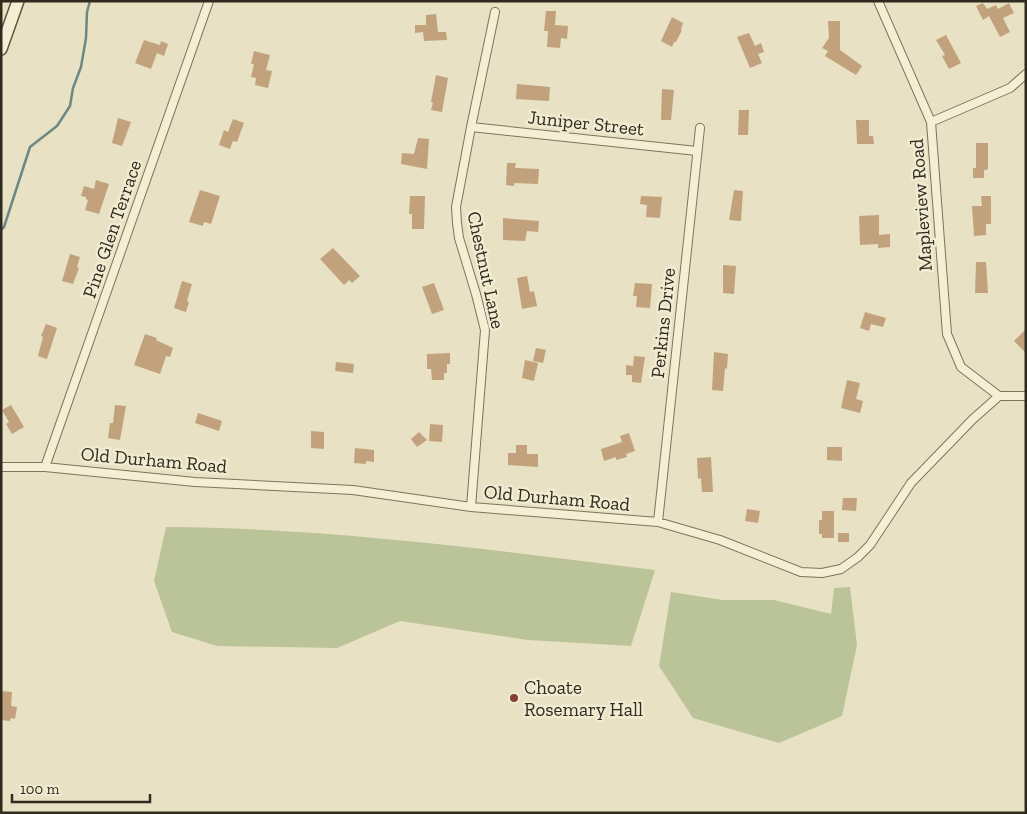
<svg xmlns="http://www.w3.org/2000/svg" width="1027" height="814" viewBox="0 0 1027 814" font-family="'Zilla Slab',serif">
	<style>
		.green { fill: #bac498 }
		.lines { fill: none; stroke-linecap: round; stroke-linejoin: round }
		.stream { stroke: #6d8884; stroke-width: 2.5 }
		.building { fill: #c2a27d }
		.street-casing { stroke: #80735c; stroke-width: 10 }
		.secondary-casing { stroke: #62553f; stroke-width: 14 }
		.street { stroke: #f4eed4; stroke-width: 8 }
		.secondary { stroke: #f4eed4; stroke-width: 11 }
		.poi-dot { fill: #873d33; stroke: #f0ebd1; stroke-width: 2 }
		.labels { text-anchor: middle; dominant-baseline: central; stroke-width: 5; stroke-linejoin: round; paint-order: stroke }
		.street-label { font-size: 19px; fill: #312a1e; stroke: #f0ebd1 }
		.poi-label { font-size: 19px; fill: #312a1e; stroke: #f0ebd1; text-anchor: start }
	</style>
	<rect width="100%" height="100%" fill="#e8e1c3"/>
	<path class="green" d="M166,527c164,1 327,23 489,43l-24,76 -103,-6 -128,-19 -63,27 -120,-2 -45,-14 -18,-51z
		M850,587l7,58 -15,71 -63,27 -86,-25 -34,-52 12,-74 52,8h51l57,14 3,-26z"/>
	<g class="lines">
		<path class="stream" d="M1,230l3,-3 26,-80 27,-21 13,-20 3,-18 8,-21 5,-29 1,-26 3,-11"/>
	</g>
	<path class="building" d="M983,3l4,6 9,-4 2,4 11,-6 5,10 -11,5 7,14 -10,5 -11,-21 -6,4 -7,-14z
		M546,11h10l-1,14 13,1 -1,13 -6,-1 -1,10 -13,-1 1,-16h-4z
		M436,14l2,18h8l1,8 -23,1 -1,-9 -8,1v-8h11v-10z
		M672,17l11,6 -2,6 1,1 -6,12h-2l-2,5 -11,-6z
		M828,21h12v29l22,16 -6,9 -31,-19 3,-5 -6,-3 7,-10z
		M749,33l6,13 6,-3 3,9 -6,2 4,9 -12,5 -13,-31z
		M946,35l15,28 -12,6 -7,-13 3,-1 -9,-15z
		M144,40l16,5 1,-4 7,3 -4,12 -7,-3 -6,16 -16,-6z
		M254,51l16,4 -4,15 6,1 -4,17 -13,-3 1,-7 -5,-1 3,-13h-3z
		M436,75l12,3 -6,34 -11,-2 2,-7 -2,-1z
		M517,84l33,3 -1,14 -33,-2z
		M662,89l12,1 -3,30h-10z
		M739,110h10l-1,25h-10z
		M118,118l13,4 -9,24 -10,-3z
		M233,119l11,4 -7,19 -4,-1 -3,8 -11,-4 5,-15 4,2z
		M856,120h13v16h4l1,8h-17z
		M418,138l11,1 -2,30 -26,-5 1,-11 12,1z
		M976,143h12v25l-1,2h-3v8h-11v-10h3z
		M507,163h9l-1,5 24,1 -1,15 -24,-1v3l-8,-1z
		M96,180l13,4 -10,30 -14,-4 3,-10 -2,-1v-2l-5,-1 3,-10 10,3z
		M200,190l20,6 -9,28 -7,-2 -1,4 -14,-4z
		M734,190l9,1 -2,30 -12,-1z
		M410,196h15l-1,33h-12v-15h-3z
		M641,196l21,1 -2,21 -14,-1 1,-12 -7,-1z
		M981,196h10v28h-5v11l-12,1 -2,-30h10z
		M879,215v20l11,-1v13l-12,1v-4l-18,1 -1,-29z
		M503,218l36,3 -1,11 -11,-1 -2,10 -22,-1z
		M333,248l27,28 -8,7 -3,-3 -5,5 -24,-26z
		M70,254l10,3 -3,10 2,1 -6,16 -11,-3z
		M976,262h10l2,31h-13z
		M723,265l13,1 -2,28 -11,-1z
		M527,276l3,16 4,-1 3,15 -15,3 -5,-31z
		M182,281l10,3 -5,17 2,1 -3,10 -12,-4z
		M434,283l10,27 -12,4 -10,-27z
		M635,283l17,1 -2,24 -14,-1 1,-11h-4z
		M865,312l21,6 -3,9 -12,-3 -2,7 -9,-3z
		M46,324l11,4 -10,31 -9,-3 5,-19 -2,-1z
		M1026,329v24l-12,-12z
		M145,334l12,4 -1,2 17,8 -3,9 -4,-1 -6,18 -26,-9z
		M536,348l10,2 -3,13 -10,-2z
		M714,352l14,2 -1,15 -2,-1 -2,23 -11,-1z
		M450,353v11h-3v9h-3v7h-12l-1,-11h-4v-15z
		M634,356l11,1 -4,26 -9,-1v-7h-6v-10l7,1z
		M525,360l13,3 -4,18 -12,-3z
		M336,362l18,2 -1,9 -18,-2z
		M847,380l13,3 -4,16 7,2 -3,12 -19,-5z
		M11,405l13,22 -12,7 -6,-10 3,-2 -7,-12z
		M115,405l11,1 -6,34 -12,-2 2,-15h3z
		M198,413l24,8 -3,10 -24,-8z
		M430,424l13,1 -1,17 -13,-1z
		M311,431l13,1v17l-13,-1z
		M419,432l8,8 -10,7 -6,-8z
		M629,433l6,18 -9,3 1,3 -11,3v-3l-12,4 -3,-12 21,-7 -2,-6z
		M516,445h11v9h11v13l-30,-2v-12h8z
		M827,447h15v14l-15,-1z
		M355,448l19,2v12l-8,-1v3l-12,-1z
		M711,457l2,35h-11l-1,-14 -3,1 -1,-21z
		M843,498h14l-1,13 -14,-1z
		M747,509l13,2 -2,12 -13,-2z
		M822,511h12v27h-12v-4h-3v-14h3z
		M838,533h11v9h-11z
		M1,691l11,1 -1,14 6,1 -2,12 -4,-1 -1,3 -9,-1z"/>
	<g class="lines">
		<defs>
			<path id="street" d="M878,1l53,121 16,212 14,33 38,29
				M931,122l79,-34 16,-14
				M471,127l226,24
				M1,467h44l150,15 158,8 118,17 187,15 62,18 81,32 21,1 19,-4 17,-12 12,-12 41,-62 62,-64 26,-23h27
				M45,467l164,-466
				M471,507l14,-177 -9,-36 -17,-56 -2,-15 -1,-16 15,-80 24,-115
				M658,522l42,-394"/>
			<path id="secondary" d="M1,49l17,-48"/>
		</defs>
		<use href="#street" class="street-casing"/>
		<use href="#secondary" class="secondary-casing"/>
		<use href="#street" class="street"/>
		<use href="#secondary" class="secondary"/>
	</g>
	<circle class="poi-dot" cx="514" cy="698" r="5"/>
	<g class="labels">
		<g class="street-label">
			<text transform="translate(586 123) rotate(6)">Juniper Street</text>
			<text transform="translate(921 205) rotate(-94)">Mapleview Road</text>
			<text transform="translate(112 229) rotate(-71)">Pine Glen Terrace</text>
			<text transform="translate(486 270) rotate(78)">Chestnut Lane</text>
			<text transform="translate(663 323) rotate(-84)">Perkins Drive</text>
			<text transform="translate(154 460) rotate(5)">Old Durham Road</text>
			<text transform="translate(557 498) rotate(5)">Old Durham Road</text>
		</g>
		<g class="poi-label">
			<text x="524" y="687">Choate<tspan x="524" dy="22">Rosemary Hall</tspan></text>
		</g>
	</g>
	<rect width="1027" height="814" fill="none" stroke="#312a1e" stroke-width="5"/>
	<path d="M12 794v8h138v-8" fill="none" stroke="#312a1e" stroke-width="2.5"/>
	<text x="20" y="794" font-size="15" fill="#312a1e" stroke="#f0ebd1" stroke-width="4" paint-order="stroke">100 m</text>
</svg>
